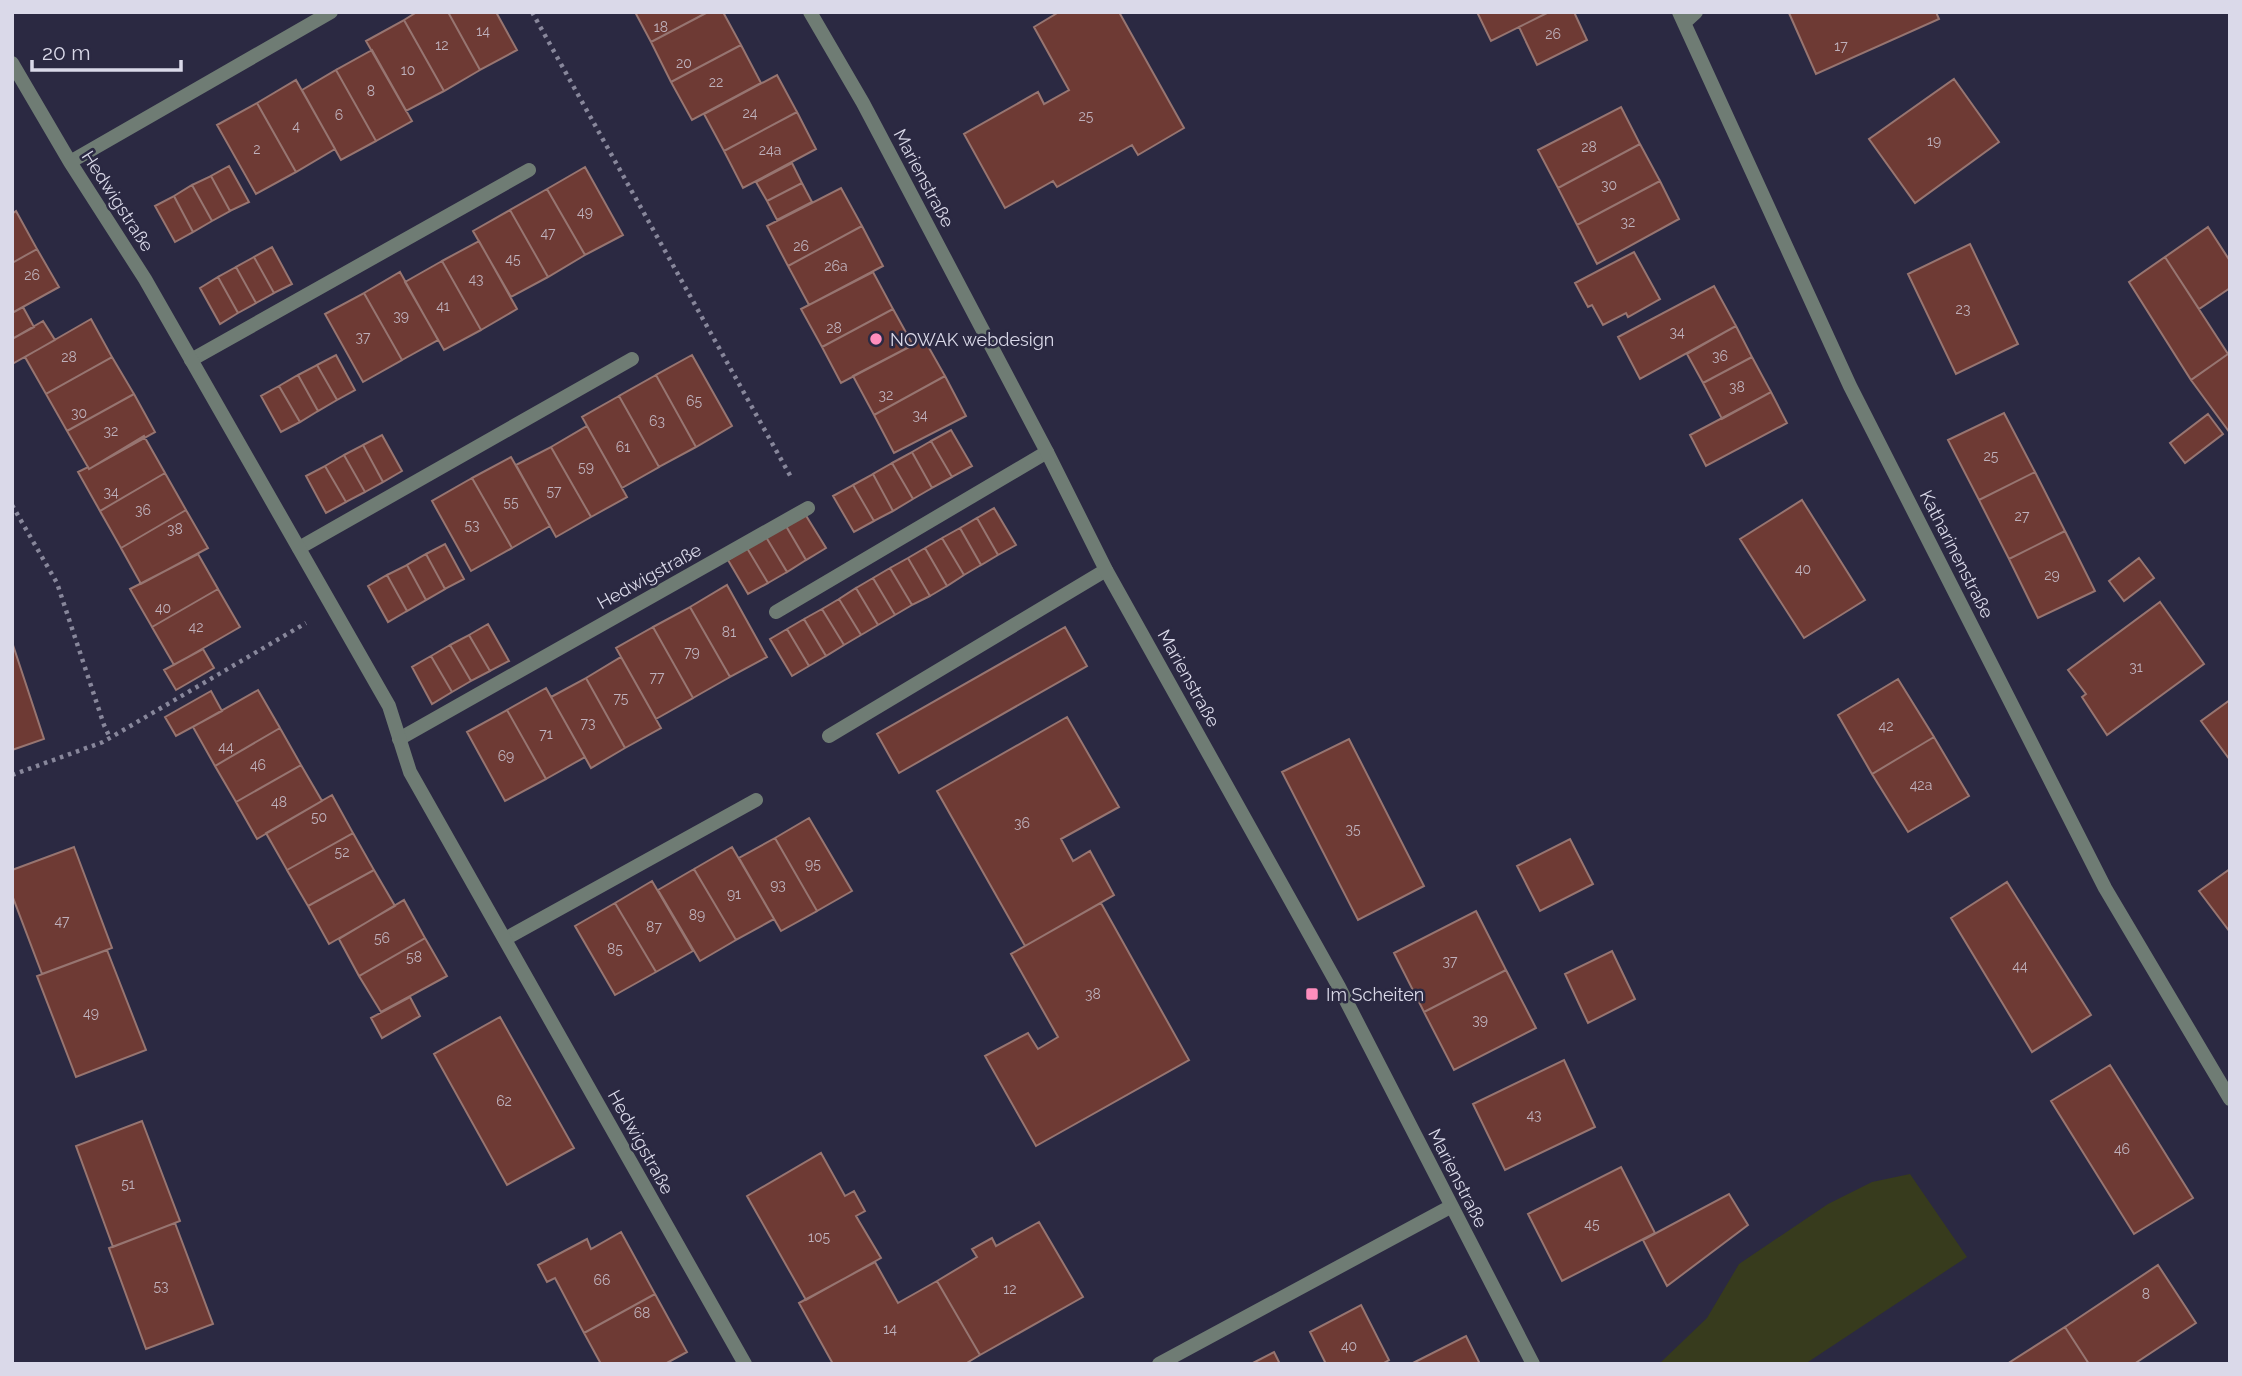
<svg xmlns="http://www.w3.org/2000/svg" width="2242" height="1376" viewBox="0 0 2242 1376" font-family="Raleway,sans-serif">
	<style>
		.green { fill: #373b1d }
		.building { fill: #6e3a34; stroke: #977571; stroke-width: 2 }
		.lines { fill: none; stroke-linecap: round; stroke-linejoin: round }
		.path { stroke: #88879b; stroke-width: 4.5; stroke-dasharray: 3.5 5; stroke-linecap: butt }
		.lane { stroke: #6f7c74; stroke-width: 14 }
		.street { stroke: #6f7c74; stroke-width: 14 }
		.poi-dot { fill: #fe8ebd; stroke: #2b2942; stroke-width: 2.5 }
		.labels { text-anchor: middle; dominant-baseline: central; stroke-width: 5; stroke-linejoin: round; paint-order: stroke }
		.number-label { font-size: 14px; fill: #bfb1bc }
		.street-label { font-size: 18px; fill: #dad9e9; stroke: #2b2942 }
		.poi-label { font-size: 18px; fill: #dad9e9; stroke: #2b2942; text-anchor: start }
	</style>
	<rect width="100%" height="100%" fill="#2b2942"/>
	<path class="green" d="M1910,1174l57,83 -162,107h-146l48,-46 32,-54 89,-60 44,-22z"/>
	<path class="building" d="M417,12h31l32,58 -36,21 -40,-71z
		M448,12h48l21,38 -37,20z
		M635,12h73l-57,30z
		M708,12h15l18,33 -70,37 -20,-40z
		M1119,12l65,116 -46,27 -6,-10 -75,42 -4,-6 -48,27 -41,-74 74,-42 6,12 25,-14 -35,-63 25,-15z
		M1477,12h72l-58,29z
		M1549,12h25l13,28 -50,25 -18,-38z
		M1792,12h144l3,7 -123,55 -27,-61z
		M404,20l40,71 -38,20 -40,-70z
		M741,45l20,38 -69,37 -21,-38z
		M372,50l40,71 -36,20 -40,-71z
		M336,70l40,71 -35,19 -39,-70z
		M777,75l20,37 -73,39 -20,-37z
		M1954,79l45,63 -84,61 -46,-64z
		M296,80l39,69 -39,23 -39,-69z
		M257,103l39,69 -40,22 -39,-69z
		M1621,107l19,37 -82,44 -20,-38z
		M797,112l19,37 -73,39 -19,-37z
		M1640,144l20,37 -83,44 -19,-37z
		M792,163l10,20 -35,18 -11,-19z
		M229,166l20,36 -19,9 -19,-35z
		M585,167l38,68 -38,20 -38,-66z
		M211,176l19,35 -18,10 -20,-36z
		M1660,181l19,38 -82,45 -20,-39z
		M802,183l10,19 -35,18 -10,-19z
		M192,185l20,36 -19,11 -19,-36z
		M841,188l21,38 -74,40 -21,-40z
		M547,189l38,66 -37,22 -38,-67z
		M174,196l19,36 -18,10 -20,-36z
		M510,210l38,67 -37,20 -38,-66z
		M16,211l21,38 -25,14v-49z
		M862,226l21,40 -74,39 -21,-39z
		M2208,227l22,34v27l-31,21 -34,-52z
		M479,241l38,68 -36,21 -39,-69z
		M1970,244l48,100 -62,30 -48,-100z
		M272,247l20,37 -18,9 -20,-36z
		M37,249l22,38 -47,26v-50z
		M1634,252l26,47 -32,18 -2,-4 -23,12 -11,-20 -4,2 -13,-24z
		M254,257l20,36 -18,10 -20,-36z
		M2165,257l63,97 -37,26 -62,-98z
		M442,261l39,69 -37,20 -39,-68z
		M236,267l20,36 -18,10 -20,-36z
		M400,272l38,68 -36,20 -38,-67z
		M873,272l20,37 -71,38 -21,-38z
		M218,277l20,36 -18,11 -20,-36z
		M1714,286l22,40 -96,53 -22,-42z
		M364,293l38,67 -39,22 -38,-68z
		M23,307l11,20 -22,12v-26z
		M893,309l20,36 -72,38 -19,-36z
		M91,319l21,38 -66,37 -21,-37z
		M43,321l12,19 -43,24v-25z
		M1736,326l16,31 -49,26 -16,-29z
		M924,339l21,37 -71,39 -21,-39z
		M2228,354l2,2v77l-39,-53z
		M336,355l19,35 -18,10 -20,-35z
		M692,355l40,71 -36,21 -40,-72z
		M112,357l22,37 -67,37 -21,-37z
		M1752,357l19,35 -49,27 -19,-36z
		M317,365l20,35 -19,11 -20,-36z
		M298,375l20,36 -18,11 -21,-36z
		M656,375l40,72 -37,20 -40,-71z
		M945,376l21,40 -72,37 -20,-38z
		M279,386l21,36 -19,10 -20,-36z
		M1771,392l16,31 -81,43 -16,-31z
		M134,394l21,38 -66,37 -22,-38z
		M619,396l40,71 -37,21 -40,-71z
		M2004,413l31,59 -56,28 -31,-60z
		M2208,414l15,20 -38,29 -15,-20z
		M587,426l40,71 -36,20 -40,-70z
		M951,430l21,36 -20,11 -21,-36z
		M382,435l20,36 -19,11 -20,-37z
		M144,436l21,37 -65,38 -22,-39 10,-5 1,2z
		M931,441l21,36 -20,11 -20,-36z
		M363,445l20,37 -18,10 -21,-37z
		M551,447l40,70 -35,20 -40,-72z
		M912,452l20,36 -19,11 -21,-36z
		M344,455l21,37 -19,10 -21,-36z
		M511,457l39,69 -38,22 -40,-70z
		M892,463l21,36 -20,12 -20,-37z
		M325,466l21,36 -20,11 -20,-37z
		M2035,472l30,59 -56,28 -30,-59z
		M165,473l21,37 -65,38 -21,-37z
		M873,474l20,37 -19,10 -21,-36z
		M472,478l40,70 -41,23 -39,-70z
		M853,485l21,36 -20,11 -21,-36z
		M1802,500l63,100 -61,38 -64,-99z
		M994,508l22,37 -18,10 -21,-37z
		M186,510l22,38 -67,36 -20,-36z
		M805,514l21,34 -20,12 -20,-34z
		M977,518l21,37 -17,10 -21,-37z
		M786,526l20,34 -19,12 -21,-35z
		M960,528l21,37 -17,10 -22,-37z
		M2065,531l30,60 -57,27 -29,-59z
		M766,537l21,35 -19,11 -21,-35z
		M942,538l22,37 -17,11 -22,-38z
		M445,544l19,35 -19,10 -19,-35z
		M747,548l21,35 -20,11 -20,-34z
		M925,548l22,38 -17,10 -22,-38z
		M198,554l20,35 -66,38 -22,-38z
		M426,554l19,35 -19,11 -19,-35z
		M908,558l22,38 -18,9 -22,-37z
		M2139,558l15,20 -30,23 -15,-20z
		M407,565l19,35 -19,11 -20,-36z
		M890,568l22,37 -17,10 -22,-37z
		M387,575l20,36 -19,11 -20,-36z
		M873,578l22,37 -17,10 -22,-37z
		M727,585l40,72 -37,20 -40,-70z
		M856,588l22,37 -17,10 -22,-36z
		M218,589l22,38 -66,38 -22,-38z
		M839,599l22,36 -17,10 -22,-36z
		M2160,602l44,62 -97,71 -25,-38 4,-3 -18,-24z
		M690,607l40,70 -37,21 -40,-71z
		M822,609l22,36 -18,11 -22,-37z
		M804,619l22,37 -17,10 -22,-37z
		M488,624l21,37 -19,10 -21,-36z
		M653,627l40,71 -37,21 -40,-71z
		M1065,627l22,39 -188,107 -22,-39z
		M787,629l22,37 -17,10 -22,-37z
		M469,635l21,36 -19,10 -21,-36z
		M12,642l32,97 -32,11z
		M450,645l21,36 -19,11 -21,-36z
		M203,649l11,19 -38,22 -12,-20z
		M431,656l21,36 -20,12 -20,-37z
		M621,657l40,71 -36,20 -39,-70z
		M586,678l39,70 -34,20 -40,-71z
		M1898,679l36,58 -62,37 -34,-59z
		M546,688l39,69 -39,22 -39,-69z
		M258,690l22,38 -65,38 -22,-39z
		M211,691l11,20 -46,25 -11,-19z
		M2230,700v60l-29,-39z
		M507,710l39,69 -41,22 -38,-69z
		M1067,717l52,90 -58,32 12,22 17,-10 24,44 -89,51 -88,-155z
		M280,728l21,37 -65,37 -21,-36z
		M1934,737l35,59 -61,36 -36,-58z
		M1349,739l75,147 -66,34 -76,-148z
		M301,765l21,36 -65,38 -21,-37z
		M332,795l21,38 -66,37 -21,-37z
		M809,818l43,73 -35,20 -42,-73z
		M353,833l21,37 -66,36 -21,-36z
		M775,838l42,73 -36,20 -42,-73z
		M1570,839l23,45 -53,27 -23,-45z
		M74,847l38,101 -70,26 -30,-79v-25z
		M732,847l42,72 -38,21 -42,-71z
		M694,869l42,71 -36,21 -42,-71z
		M2230,869v63l-31,-41z
		M374,870l21,36 -66,38 -21,-38z
		M652,881l41,70 -37,21 -41,-69z
		M2007,882l84,133 -59,37 -81,-134z
		M404,900l21,38 -66,38 -20,-37z
		M615,903l41,69 -41,23 -40,-69z
		M1101,903l88,157 -153,86 -51,-90 43,-23 10,16 20,-12 -47,-83z
		M1476,911l30,59 -82,42 -30,-59z
		M425,938l22,38 -66,36 -22,-36z
		M107,950l39,100 -70,27 -39,-101z
		M1612,951l23,48 -47,24 -23,-49z
		M1506,970l30,58 -82,42 -30,-58z
		M410,997l10,19 -38,22 -11,-20z
		M500,1017l74,131 -67,37 -73,-131z
		M1564,1060l31,67 -90,43 -32,-66z
		M2110,1065l83,133 -59,36 -83,-133z
		M142,1121l38,100 -67,26 -37,-101z
		M821,1153l24,43 9,-5 11,20 -9,5 25,42 -75,42 -59,-104z
		M1621,1167l34,66 -93,48 -34,-67z
		M1729,1194l19,31 -81,61 -24,-46z
		M1039,1222l44,75 -103,58 -43,-74 40,-24 -5,-8 20,-11 4,8z
		M175,1223l38,101 -67,25 -37,-101z
		M621,1232l34,62 -71,39 -29,-55 -8,4 -9,-17 49,-26 4,10z
		M875,1262l23,41 39,-22 43,74 -15,9h-132l-34,-61z
		M2158,1265l38,58 -62,41h-45l-24,-37z
		M655,1294l32,58 -22,12h-64l-17,-31z
		M1361,1305l28,55 -7,4h-56l-16,-32z
		M2065,1327l24,37h-82z
		M1466,1336l14,28h-69z
		M1274,1352l6,12h-29z"/>
	<g class="lines">
		<path class="path" d="M532,12l260,467
			M12,505l45,78 47,142 6,13
			M12,775l91,-33 203,-119"/>
		<path class="lane" d="M191,360l338,-190
			M299,548l333,-189
			M776,612l271,-160
			M829,736l277,-166
			M399,739l409,-231
			M505,939l251,-139"/>
		<path class="street" d="M810,12l53,91 184,349 59,118 233,417 194,377
			M1679,12l171,374 255,502 125,211
			M1684,23l12,-11
			M12,63l58,99 75,117 244,427 21,66 335,592
			M70,162l261,-150
			M1159,1364l291,-157"/>
	</g>
	<g class="poi-dot">
		<circle cx="876" cy="339" r="7"/>
		<rect x="1305" y="987" width="14" height="14" rx="3.5"/>
	</g>
	<g class="labels">
		<g class="number-label">
			<text x="661" y="27">18</text>
			<text x="483" y="31">14</text>
			<text x="1553" y="34">26</text>
			<text x="442" y="45">12</text>
			<text x="1841" y="46">17</text>
			<text x="684" y="63">20</text>
			<text x="408" y="70">10</text>
			<text x="716" y="82">22</text>
			<text x="371" y="91">8</text>
			<text x="750" y="113">24</text>
			<text x="339" y="115">6</text>
			<text x="1086" y="116">25</text>
			<text x="296" y="126">4</text>
			<text x="1934" y="141">19</text>
			<text x="1589" y="147">28</text>
			<text x="257" y="149">2</text>
			<text x="770" y="150">24a</text>
			<text x="1609" y="185">30</text>
			<text x="585" y="212">49</text>
			<text x="1628" y="222">32</text>
			<text x="548" y="233">47</text>
			<text x="801" y="246">26</text>
			<text x="513" y="259">45</text>
			<text x="836" y="266">26a</text>
			<text x="32" y="275">26</text>
			<text x="476" y="279">43</text>
			<text x="443" y="306">41</text>
			<text x="1963" y="309">23</text>
			<text x="401" y="316">39</text>
			<text x="834" y="328">28</text>
			<text x="1677" y="332">34</text>
			<text x="363" y="337">37</text>
			<text x="1720" y="356">36</text>
			<text x="69" y="357">28</text>
			<text x="1737" y="387">38</text>
			<text x="886" y="395">32</text>
			<text x="694" y="401">65</text>
			<text x="79" y="413">30</text>
			<text x="920" y="415">34</text>
			<text x="657" y="421">63</text>
			<text x="111" y="431">32</text>
			<text x="623" y="447">61</text>
			<text x="1991" y="456">25</text>
			<text x="586" y="467">59</text>
			<text x="554" y="491">57</text>
			<text x="111" y="492">34</text>
			<text x="511" y="502">55</text>
			<text x="143" y="510">36</text>
			<text x="2022" y="516">27</text>
			<text x="472" y="525">53</text>
			<text x="175" y="529">38</text>
			<text x="1803" y="569">40</text>
			<text x="2052" y="575">29</text>
			<text x="163" y="608">40</text>
			<text x="196" y="627">42</text>
			<text x="729" y="632">81</text>
			<text x="692" y="652">79</text>
			<text x="2136" y="667">31</text>
			<text x="657" y="677">77</text>
			<text x="621" y="698">75</text>
			<text x="588" y="723">73</text>
			<text x="1886" y="726">42</text>
			<text x="546" y="734">71</text>
			<text x="226" y="747">44</text>
			<text x="506" y="756">69</text>
			<text x="258" y="765">46</text>
			<text x="1921" y="785">42a</text>
			<text x="279" y="802">48</text>
			<text x="319" y="817">50</text>
			<text x="1022" y="823">36</text>
			<text x="1353" y="829">35</text>
			<text x="342" y="852">52</text>
			<text x="813" y="864">95</text>
			<text x="778" y="885">93</text>
			<text x="734" y="894">91</text>
			<text x="697" y="915">89</text>
			<text x="62" y="921">47</text>
			<text x="654" y="927">87</text>
			<text x="382" y="938">56</text>
			<text x="615" y="949">85</text>
			<text x="414" y="957">58</text>
			<text x="1450" y="961">37</text>
			<text x="2020" y="966">44</text>
			<text x="1093" y="994">38</text>
			<text x="91" y="1013">49</text>
			<text x="1480" y="1020">39</text>
			<text x="504" y="1101">62</text>
			<text x="1534" y="1115">43</text>
			<text x="2122" y="1149">46</text>
			<text x="128" y="1184">51</text>
			<text x="1592" y="1224">45</text>
			<text x="819" y="1237">105</text>
			<text x="602" y="1280">66</text>
			<text x="161" y="1286">53</text>
			<text x="1010" y="1289">12</text>
			<text x="2146" y="1294">8</text>
			<text x="642" y="1313">68</text>
			<text x="890" y="1329">14</text>
			<text x="1349" y="1346">40</text>
		</g>
		<g class="street-label">
			<text transform="translate(924 178) rotate(62)">Marienstraße</text>
			<text transform="translate(118 201) rotate(57)">Hedwigstraße</text>
			<text transform="translate(1957 554) rotate(63)">Katharinenstraße</text>
			<text transform="translate(649 576) rotate(-29)">Hedwigstraße</text>
			<text transform="translate(1189 678) rotate(61)">Marienstraße</text>
			<text transform="translate(641 1142) rotate(61)">Hedwigstraße</text>
			<text transform="translate(1458 1178) rotate(63)">Marienstraße</text>
		</g>
		<g class="poi-label">
			<text x="890" y="339">NOWAK webdesign</text>
			<text x="1326" y="994">Im Scheiten</text>
		</g>
	</g>
	<rect width="2242" height="1376" fill="none" stroke="#dad9e9" stroke-width="28"/>
	<path d="M32 60v10h149v-10" fill="none" stroke="#dad9e9" stroke-width="3.5"/>
	<text x="42" y="60" font-size="21" fill="#dad9e9" stroke="#2b2942" stroke-width="5" paint-order="stroke">20 m</text>
</svg>
